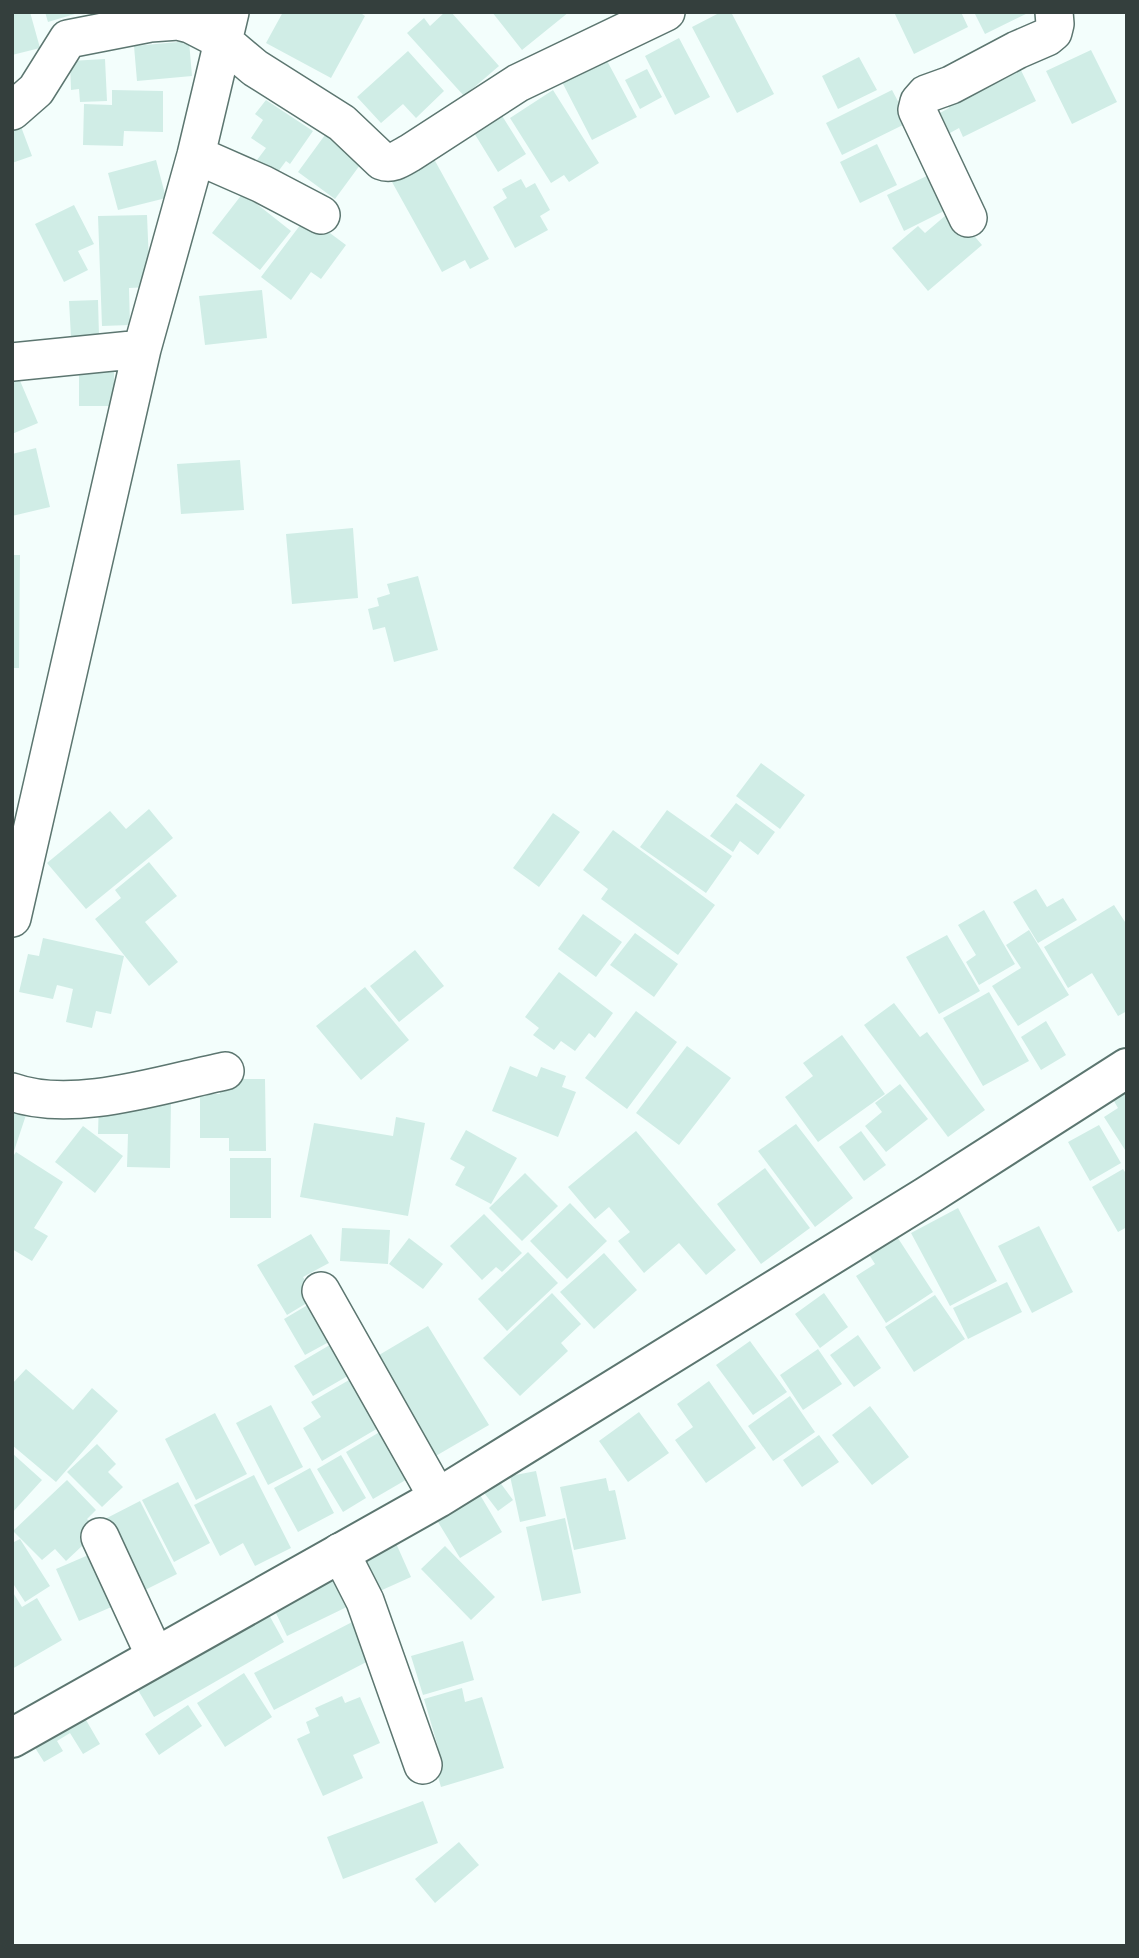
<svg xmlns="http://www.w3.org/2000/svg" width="1139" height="1958" viewBox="0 0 1139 1958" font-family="'PT Sans Narrow',sans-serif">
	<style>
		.building { fill: #d0ede6 }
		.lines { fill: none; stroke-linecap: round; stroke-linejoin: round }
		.street-casing { stroke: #5c7670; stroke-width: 40 }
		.secondary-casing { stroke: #5c7670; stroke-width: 42 }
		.street { stroke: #fff; stroke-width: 37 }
		.secondary { stroke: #fff; stroke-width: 38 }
	</style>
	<rect width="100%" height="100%" fill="#f3fefc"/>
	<path class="building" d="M12,12h18l10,36 -28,7z
		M45,12h32l1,1 -30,9z
		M283,12h76l6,4 -34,62 -65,-35z
		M445,12h6l48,54 -35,30 -57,-63 17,-15 6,8z
		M492,12h77l-47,38z
		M721,12h10l43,82 -37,19 -45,-86z
		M894,12h67l7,15 -54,27z
		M974,12h56l-45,22z
		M679,38l31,59 -35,18 -30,-59z
		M189,41l3,35 -55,5 -3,-35z
		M1091,50l26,52 -45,22 -26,-53z
		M408,51l36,40 -28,27 -13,-14 -22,19 -24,-26z
		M605,57l32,60 -45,23 -31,-60z
		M859,57l18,33 -39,19 -16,-33z
		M1015,58l21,43 -73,36 -4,-9 -9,5 -10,-20 9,-5 -7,-14z
		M105,59l2,42 -27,1 -1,-13 -8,1 -1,-29z
		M647,69l15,28 -22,12 -15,-29z
		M112,90l51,1v41l-39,-1 -1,15 -40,-1 1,-41 28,1z
		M553,90l46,73 -30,19 -5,-7 -13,8 -41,-65z
		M892,90l17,32 -67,33 -16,-32z
		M266,100l47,31 -23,33 -4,-3 -9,12 -20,-13 9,-12 -15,-10 12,-18 -8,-6z
		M496,106l30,48 -28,18 -30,-49z
		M17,116l15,40 -20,7v-45z
		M333,124l38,26 -36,49 -37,-27z
		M877,144l20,41 -37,18 -20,-41z
		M434,159l55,100 -19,10 -5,-9 -23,12 -50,-90z
		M156,160l10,38 -48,12 -10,-37z
		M933,173l17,35 -46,23 -17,-36z
		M521,179l5,9 9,-5 15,27 -10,6 8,14 -33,18 -22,-41 14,-9 -5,-9z
		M243,193l48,38 -31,39 -48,-37z
		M74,205l20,39 -16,7 10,19 -24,12 -29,-58z
		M952,210l30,35 -54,46 -36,-43 26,-22 7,7z
		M147,215l3,72 -21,1 1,37 -28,1 -4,-110z
		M307,216l39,29 -25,34 -10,-7 -20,28 -30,-23z
		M262,290l5,48 -62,7 -6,-49z
		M98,300l1,36 -28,1 -2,-36z
		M79,368h35v38h-35z
		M15,369l23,54 -26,11v-64z
		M36,448l14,59 -38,9v-62z
		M240,460l4,50 -63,4 -4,-50z
		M353,528l5,70 -66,6 -6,-70z
		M12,555h8l-1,113h-7z
		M418,576l20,74 -44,12 -9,-35 -12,3 -5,-21 11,-3 -2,-8 13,-4 -3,-10z
		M761,763l44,32 -25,34 -44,-33z
		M736,803l39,29 -17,23 -18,-14 -7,11 -23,-16z
		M149,809l24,29 -87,71 -39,-46 63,-52 16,18z
		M667,810l65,46 -26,37 -66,-46z
		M553,813l27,19 -41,55 -26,-19z
		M613,830l102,75 -37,50 -77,-56 7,-10 -25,-19z
		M149,862l28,34 -32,26 33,40 -29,24 -54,-67 26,-21 -6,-8z
		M1036,889l11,18 16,-9 14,22 -39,23 -25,-41z
		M1114,905l13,20v86l-9,5 -26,-43 -24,15 -24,-41z
		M984,910l31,54 -36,21 -13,-23 10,-7 -18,-30z
		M583,914l39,28 -26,35 -38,-28z
		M1029,930l40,65 -51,31 -26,-40 29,-18 -15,-23z
		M635,933l43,31 -24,33 -44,-32z
		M947,935l33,56 -41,23 -33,-57z
		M43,938l81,18 -13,58 -15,-3 -4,17 -26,-6 7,-33 -16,-4 -4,14 -34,-7 9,-38 11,2z
		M415,950l29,36 -45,36 -29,-36z
		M559,972l54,41 -18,25 -6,-5 -14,18 -14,-10 -7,9 -21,-15 6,-7 -14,-11z
		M365,987l44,53 -48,40 -45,-54z
		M989,992l40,69 -46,25 -40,-68z
		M894,1003l26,34 7,-5 58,78 -37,27 -84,-112z
		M636,1011l41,31 -50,67 -42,-31z
		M1046,1021l20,34 -25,15 -20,-33z
		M842,1035l43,59 -67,48 -33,-45 28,-21 -10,-13z
		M687,1046l44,32 -52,67 -43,-32z
		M510,1066l27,11 4,-10 25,9 -4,11 14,5 -18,45 -66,-26z
		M1127,1076v77l-23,-36 14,-9 -11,-19z
		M220,1079h45l1,72h-37v-13h-29v-44h20z
		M900,1084l28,35 -42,33 -21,-26 17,-14 -7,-9z
		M99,1100l72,1 -1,67 -43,-1 1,-33h-30z
		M12,1104l16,5 -15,45h-1z
		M396,1117l29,6 -17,93 -108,-19 14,-74 79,13z
		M796,1124l57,74 -38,29 -57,-76z
		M1099,1125l22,38 -31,18 -22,-39z
		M83,1126l40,30 -28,37 -40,-31z
		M466,1130l51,28 -26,46 -36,-19 10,-18 -15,-8z
		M636,1131l100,119 -30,25 -27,-32 -35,30 -26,-32 12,-9 -21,-25 -14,12 -27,-32z
		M861,1131l25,34 -22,16 -25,-34z
		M16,1152l47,30 -29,46 14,8 -16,25 -20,-12v-91z
		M230,1158h41v60h-41z
		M765,1168l45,60 -49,36 -44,-60z
		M1123,1169l4,6v52l-9,5 -26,-45z
		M525,1173l33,33 -36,35 -33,-33z
		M570,1203l37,38 -40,38 -37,-38z
		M958,1208l39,73 -47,25 -39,-73z
		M484,1214l38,39 -20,19 -6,-5 -14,13 -32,-34z
		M1039,1226l34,66 -41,21 -34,-67z
		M342,1228l48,2 -2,34 -48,-3z
		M894,1232l39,60 -47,31 -30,-47 19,-12 -9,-14z
		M311,1234l18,29 -26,14 12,21 -28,17 -30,-50z
		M409,1238l34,26 -20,25 -34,-25z
		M528,1252l30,31 -51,48 -29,-32z
		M604,1253l33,37 -43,39 -34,-37z
		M1007,1282l15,30 -54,27 -15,-31z
		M552,1293l29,31 -20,19 7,8 -48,45 -37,-38z
		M824,1293l24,34 -28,21 -25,-34z
		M935,1295l30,44 -51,33 -29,-45z
		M316,1300l22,37 -33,18 -21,-36z
		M428,1326l61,99 -55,32 -60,-99z
		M858,1335l23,33 -27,19 -24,-32z
		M340,1339l18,31 -45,26 -19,-30z
		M750,1341l37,51 -34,23 -37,-50z
		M818,1349l24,35 -39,26 -23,-35z
		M26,1369l47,41 19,-22 26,23 -62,71 -44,-37v-61z
		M356,1376l29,48 -63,37 -19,-33 18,-11 -10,-15z
		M709,1381l47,67 -50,35 -31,-43 18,-13 -16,-23z
		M790,1396l25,36 -42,29 -25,-35z
		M271,1405l32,62 -35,18 -32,-62z
		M870,1406l39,51 -37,28 -40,-50z
		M639,1412l30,41 -41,29 -29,-41z
		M215,1413l32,61 -51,26 -31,-61z
		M388,1427l28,47 -43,25 -27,-47z
		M819,1435l20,27 -37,25 -19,-27z
		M97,1444l19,20 -8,8 15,15 -21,20 -35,-35z
		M12,1453l30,27 -30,33z
		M341,1455l25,43 -23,14 -26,-43z
		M310,1468l24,45 -36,19 -24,-44z
		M491,1470l22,30 -15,11 -23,-30z
		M536,1471l10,45 -26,6 -10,-46z
		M254,1475l37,73 -36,18 -12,-23 -23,13 -26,-51z
		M606,1478l3,13 6,-1 11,49 -52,11 -14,-63z
		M67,1480l29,30 -9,9 11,12 -32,30 -11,-12 -13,11 -29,-29z
		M178,1482l32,61 -36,19 -32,-62z
		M473,1483l29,49 -42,26 -22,-36 14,-9 -8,-13z
		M140,1501l37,73 -36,18 -38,-72z
		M565,1518l16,75 -39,8 -16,-74z
		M20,1539l30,47 -25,16 -13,-20v-39z
		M395,1541l16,36 -40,18 -16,-36z
		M445,1546l50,51 -24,23 -50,-51z
		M100,1550l23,52 -44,19 -23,-52z
		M339,1570l16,33 -68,33 -16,-33z
		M12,1591l10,16 15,-9 25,42 -50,29z
		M263,1604l21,38 -130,75 -22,-37z
		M356,1620l20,37 -102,53 -20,-37z
		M463,1641l11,39 -51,15 -12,-39z
		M244,1673l28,44 -47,30 -28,-44z
		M462,1688l3,14 17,-5 22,71 -63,19 -11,-38 8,-2 -14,-48z
		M342,1696l3,7 15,-6 20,46 -27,12 10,23 -40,18 -26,-57 13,-6 -4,-11 13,-6 -4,-8z
		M188,1705l14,21 -43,29 -14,-21z
		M79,1708l21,36 -17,10 -13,-21 -13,8 6,10 -19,11 -12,-19z
		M423,1801l15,42 -95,36 -16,-42z
		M459,1842l20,23 -44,38 -20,-24z"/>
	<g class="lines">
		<defs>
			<path id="street" d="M12,111l24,-21 32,-51 82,-16 28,-2 12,3 33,17 32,27 87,55 40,38c10,4 19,-3 28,-8l108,-70 148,-71
				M196,155l66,29 59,31
				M968,218l-51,-108 2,-8 7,-8 25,-9 66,-35 30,-13 6,-5 2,-8 -1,-12
				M12,362l130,-13
				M12,918l130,-569 54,-194 34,-143
				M12,1092c61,22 151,-8 213,-21
				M321,1291l117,207
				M100,1537l55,119
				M340,1552l25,49 58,164"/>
			<path id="secondary" d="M12,1738l426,-240 489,-302 200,-128"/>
		</defs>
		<use href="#street" class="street-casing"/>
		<use href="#secondary" class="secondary-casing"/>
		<use href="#street" class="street"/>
		<use href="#secondary" class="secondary"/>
	</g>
	<rect width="1139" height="1958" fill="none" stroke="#343f3d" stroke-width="28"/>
</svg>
